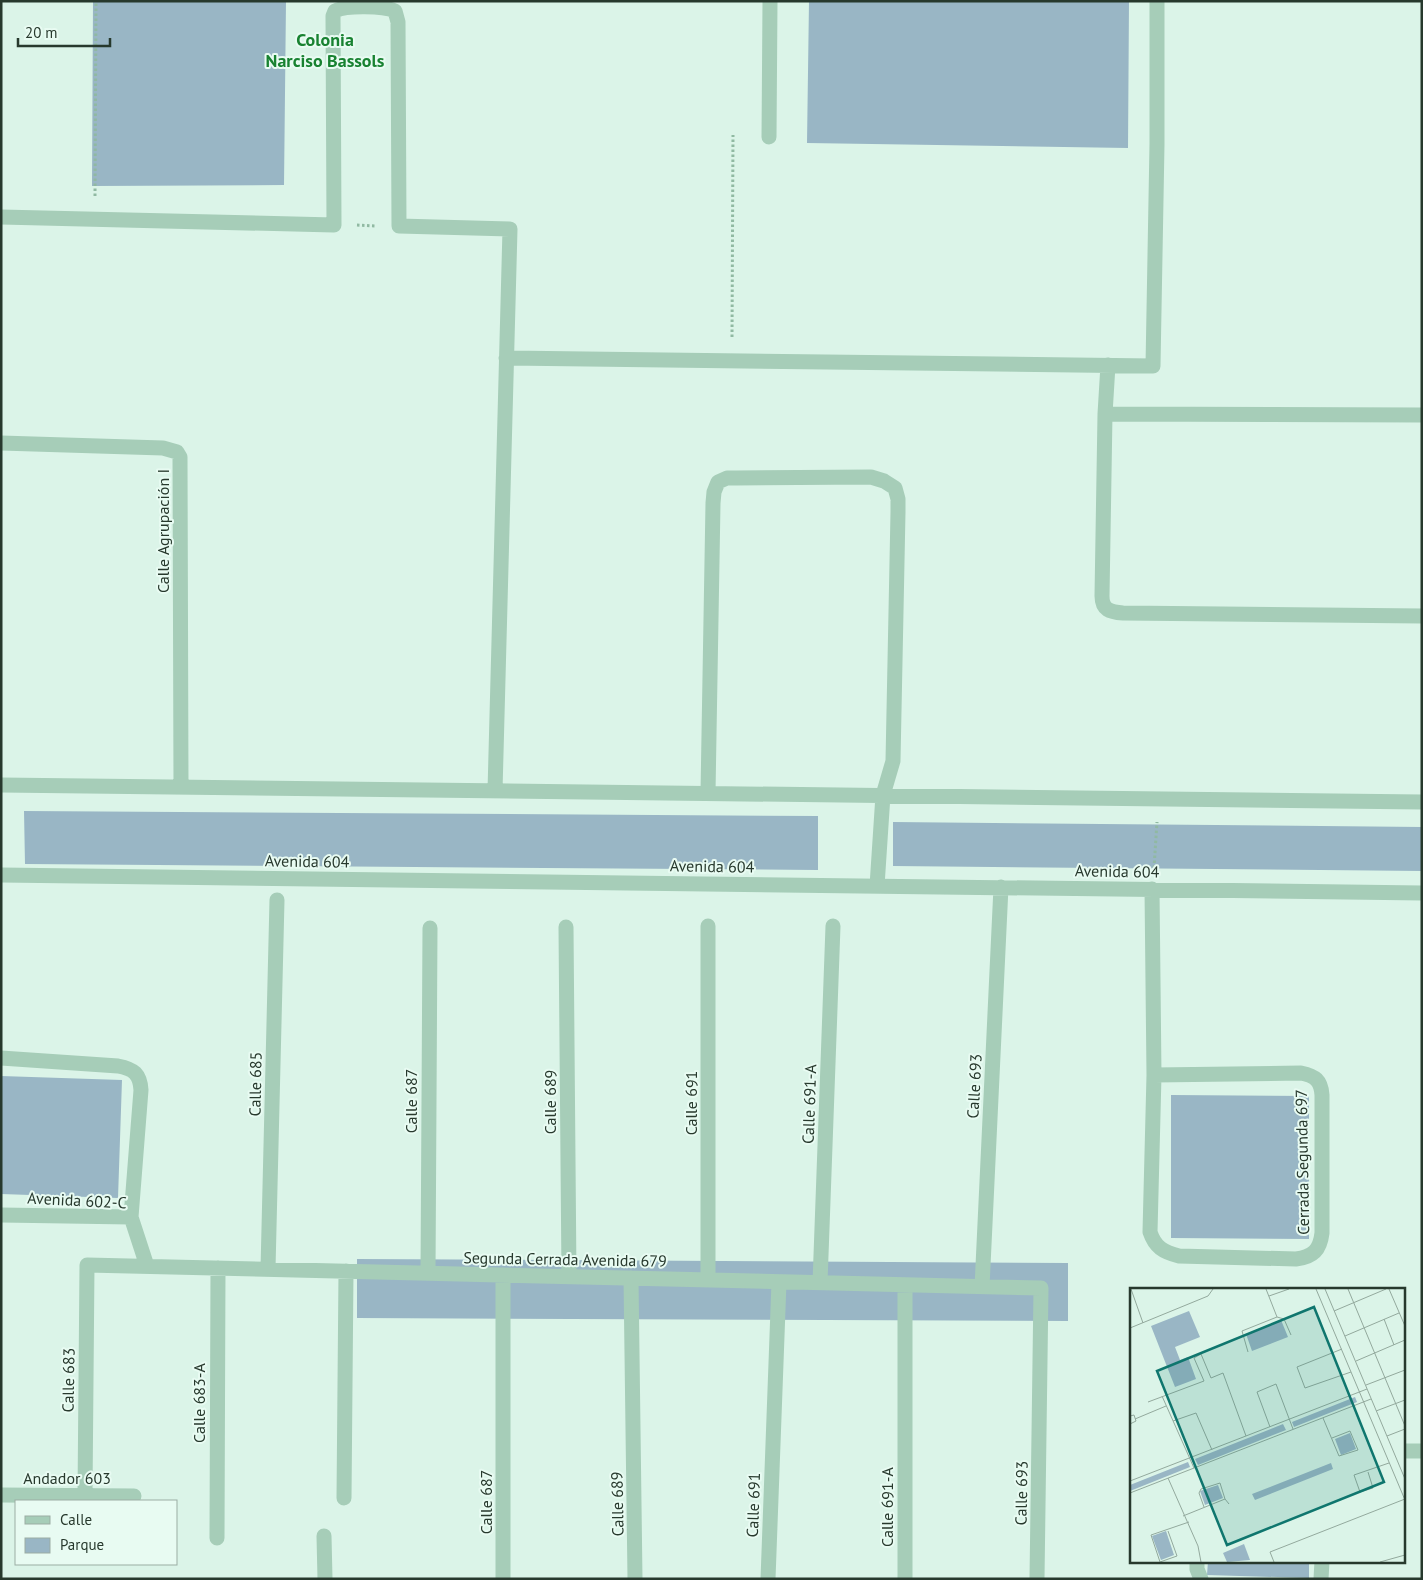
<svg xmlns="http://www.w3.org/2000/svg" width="1423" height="1580" viewBox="0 0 1423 1580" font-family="'PT Sans',sans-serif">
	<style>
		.green { fill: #99b6c5 }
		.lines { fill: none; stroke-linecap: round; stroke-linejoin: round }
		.path { stroke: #90b9a2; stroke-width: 3; stroke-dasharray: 2.5 2.5; stroke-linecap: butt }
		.minor { stroke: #a6cdb8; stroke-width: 15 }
		.labels { text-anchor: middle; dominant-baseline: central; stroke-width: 4; stroke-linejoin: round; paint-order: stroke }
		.street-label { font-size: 16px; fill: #27392d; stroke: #e8fbf2 }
		.neighbourhood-label { font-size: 18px; font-weight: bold; fill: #188231; stroke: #e8fbf2 }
		.inset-road { fill: none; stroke: #93a99d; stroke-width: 1 }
		.view { fill: #0f766e; fill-opacity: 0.15; stroke: #0f766e; stroke-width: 2.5 }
		.inset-edge { fill: none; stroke: #27392d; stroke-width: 2.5 }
	</style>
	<rect width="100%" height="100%" fill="#dbf4e8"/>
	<path class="green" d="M93,1h193l-2,184 -192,1z
		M809,1h320l-1,147 -321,-5z
		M24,811l794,5v54l-793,-6z
		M893,822l529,5v44l-529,-5z
		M1,1076l121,4 -4,118 -117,-4z
		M1171,1095l138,1v143l-138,-1z
		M357,1259l711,4v58l-711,-3z
		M1208,1561h101v17l-102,-3z"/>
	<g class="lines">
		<path class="path" d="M95,196l1,-195
			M357,225l19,1
			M732,337l1,-202
			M1154,868l3,-46"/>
		<path class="minor" d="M769,137l1,-136
			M1,217l333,8 -1,-209 2,-5c11,-6 49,-5 60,0l3,11 1,204 111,3 -15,562
			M506,358l647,8 4,-222v-143
			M1108,365l-3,49 -3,182c0,14 8,16 21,17l299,3
			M1105,414l317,1
			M1,443l162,5 14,4 3,5 1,330
			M1,785l1421,17
			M708,793l5,-290 1,-11 4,-10 9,-4h9l135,-1 13,4 11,7 3,11v13l-5,249 -10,34 -6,91
			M1,875l1421,18
			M1152,889l2,186 -4,157c5,15 13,20 29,24l117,3c17,-2 24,-9 26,-26v-138c-1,-15 -7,-19 -21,-22l-147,2
			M566,927l3,350
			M1,1058l117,8c16,3 22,8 23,24l-10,127
			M1,1215l130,2 16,49
			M268,1269l9,-369
			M428,1273l2,-345
			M503,1275v304
			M631,1278l4,301
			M708,1280v-354
			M820,1283l13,-357
			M905,1285v294
			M982,1287l19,-400
			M1404,1451h18
			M1,1495l133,1
			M85,1495l2,-230 954,23 -4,291
			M344,1498l2,-227
			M324,1536l1,43
			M217,1538l1,-270
			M1197,1561v8l4,10
			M768,1579l11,-297
			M1321,1579l1,-18"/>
	</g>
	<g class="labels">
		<g class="street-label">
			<text transform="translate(163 531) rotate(-90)">Calle Agrupación I</text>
			<text transform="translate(307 861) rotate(1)">Avenida 604</text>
			<text transform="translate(712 866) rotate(1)">Avenida 604</text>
			<text transform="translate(1117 871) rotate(1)">Avenida 604</text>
			<text transform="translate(255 1084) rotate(-89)">Calle 685</text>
			<text transform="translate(974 1086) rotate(-87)">Calle 693</text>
			<text transform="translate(411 1101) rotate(-90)">Calle 687</text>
			<text transform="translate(550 1102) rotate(-90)">Calle 689</text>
			<text transform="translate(691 1103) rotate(-90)">Calle 691</text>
			<text transform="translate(809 1104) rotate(-88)">Calle 691-A</text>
			<text transform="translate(1302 1162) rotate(-91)">Cerrada Segunda 697</text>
			<text transform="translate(77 1200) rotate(3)">Avenida 602-C</text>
			<text transform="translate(565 1259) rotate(1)">Segunda Cerrada Avenida 679</text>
			<text transform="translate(68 1380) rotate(-89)">Calle 683</text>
			<text transform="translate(199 1403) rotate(-90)">Calle 683-A</text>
			<text x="67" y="1478">Andador 603</text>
			<text transform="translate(1021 1493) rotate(-89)">Calle 693</text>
			<text transform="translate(486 1502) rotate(-90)">Calle 687</text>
			<text transform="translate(617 1504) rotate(-91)">Calle 689</text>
			<text transform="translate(753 1505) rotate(-88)">Calle 691</text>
			<text transform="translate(887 1507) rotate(-90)">Calle 691-A</text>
		</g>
		<g class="neighbourhood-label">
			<text x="325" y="39">Colonia<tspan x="325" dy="21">Narciso Bassols</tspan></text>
		</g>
	</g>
	<g transform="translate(1130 1288)">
		<rect width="275" height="275" fill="#dbf4e8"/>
		<path d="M59,23l11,26 -25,10 5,13 8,-3 8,22 -21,8 -24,-61zM151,32l7,17 -36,14 -6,-17zM225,109l2,5 -63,25 -2,-5zM153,136l3,6 -88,35 -3,-6zM220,145l6,16 -15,6 -6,-16zM58,174l2,5 -60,24v-6zM201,175l2,6 -78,31 -3,-6zM88,197l5,13 -18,7 -5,-14zM36,243l8,24 -13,5 -9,-24zM114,256l6,16 -23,2 -4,-9z" fill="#99b6c5"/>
		<path class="inset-road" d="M1,1l12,34M136,1l11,28M186,1l89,211M195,1l80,190M218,1l57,137M259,1l16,37M139,8l20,-7M204,23l52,-22M254,31l10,26M0,40l78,-32 5,-7M215,48l54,-23M212,61l-45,18 8,21 46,-16M118,64l-6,-21 35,-14 7,2 7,16M226,73l49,-21M236,97l39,-15M32,108l32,72M18,114l56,-21 -10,-23 7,-4 10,24 12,-5 23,63M246,123l29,-11M0,128l4,-1 2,6 -6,3M193,130l16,38 19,-6 -8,-19 -18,7M5,131l31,-13M43,133l23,-8 16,37M140,139l-13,-35 19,-8 17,45M257,148l18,-7M238,184l5,16 -13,4 -6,-17 35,-12M38,190l30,68 3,16M0,193l237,-92M0,205l241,-94M74,219l-5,-14 2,-4 19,-6 5,16M53,228l42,-17 4,5M38,243l9,25 -17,6 -9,-27 38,-13M144,274l-4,-10 135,-53M250,274l25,-7"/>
		<path class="view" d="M184,19l70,175 -157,63 -70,-174z"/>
		<rect width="275" height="275" class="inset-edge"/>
	</g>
	<rect width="1423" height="1580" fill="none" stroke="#27392d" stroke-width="5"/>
	<rect x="15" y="1500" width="162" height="65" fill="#e8fbf2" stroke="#9bada3"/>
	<rect x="25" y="1516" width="25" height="8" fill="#a6cdb8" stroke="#9bada3"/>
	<text x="60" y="1525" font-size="15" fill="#27392d">Calle</text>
	<rect x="25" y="1538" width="25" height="15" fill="#99b6c5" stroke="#9bada3"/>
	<text x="60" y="1550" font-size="15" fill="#27392d">Parque</text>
	<path d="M18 38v8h92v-8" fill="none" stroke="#27392d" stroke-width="2.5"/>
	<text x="25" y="38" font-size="15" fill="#27392d" stroke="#e8fbf2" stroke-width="4" paint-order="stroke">20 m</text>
</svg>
